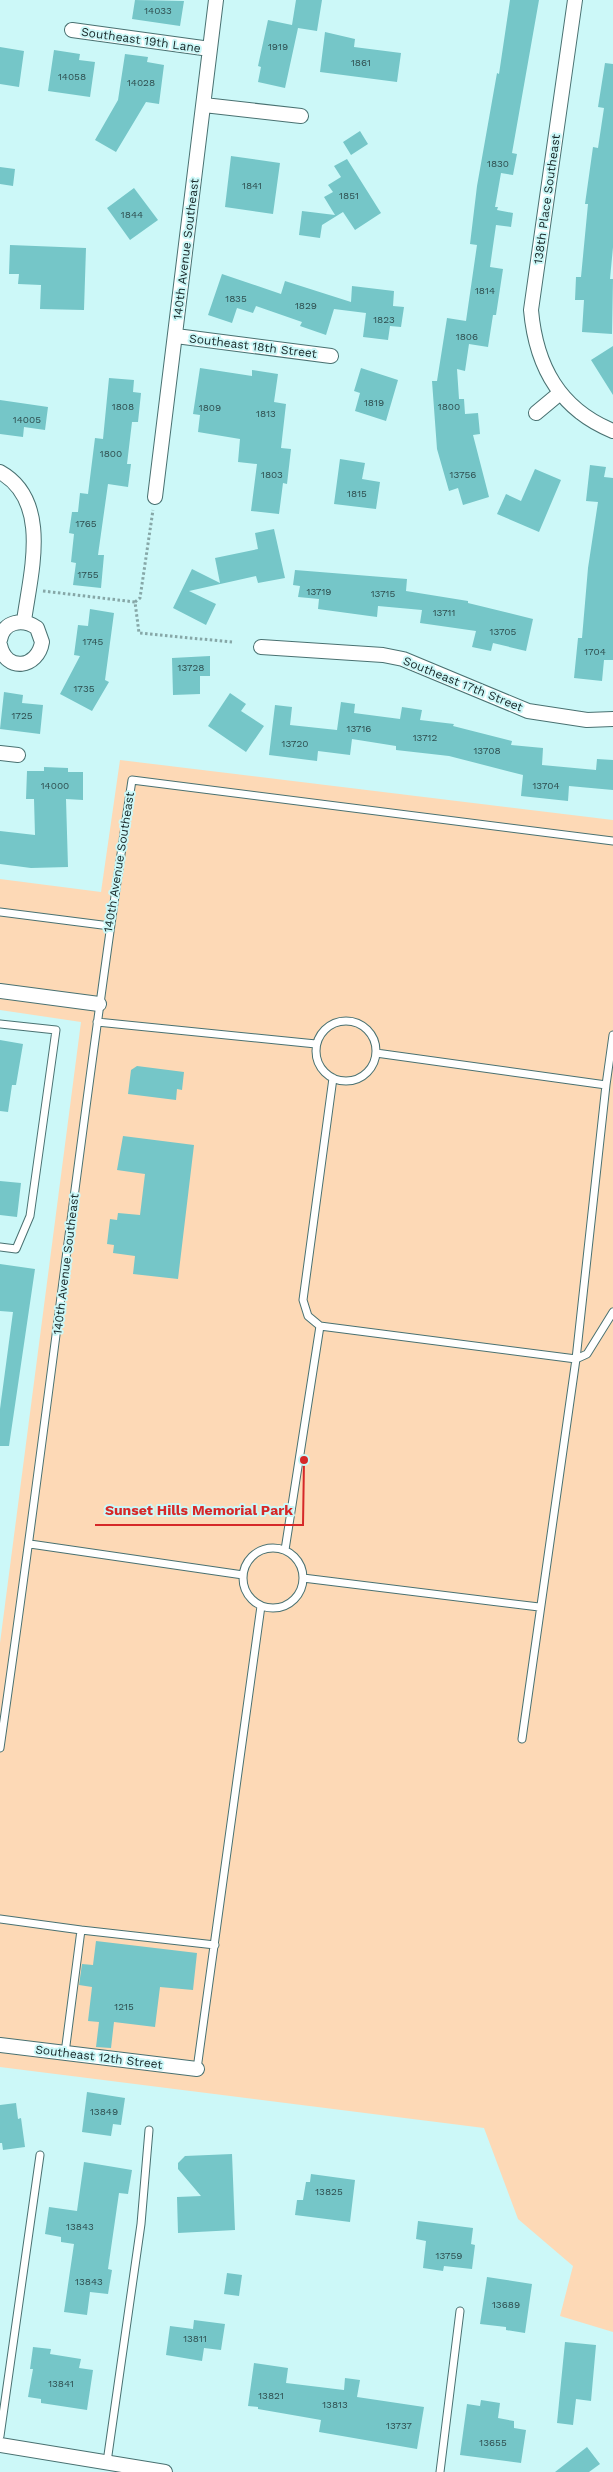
<svg xmlns="http://www.w3.org/2000/svg" width="613" height="2472" viewBox="0 0 613 2472" font-family="'Work Sans',sans-serif">
	<style>
		.green { fill: #fdd9b6 }
		.building { fill: #75c6c8 }
		.lines { fill: none; stroke-linecap: round; stroke-linejoin: round }
		.lane-casing { stroke: #497171; stroke-width: 9 }
		.street-casing { stroke: #497171; stroke-width: 16 }
		.path { stroke: #86a7a7; stroke-width: 3; stroke-dasharray: 2.5 2.5; stroke-linecap: butt }
		.lane { stroke: #fff; stroke-width: 7 }
		.street { stroke: #fff; stroke-width: 14 }
		.labels { text-anchor: middle; dominant-baseline: central; stroke-width: 4; stroke-linejoin: round; paint-order: stroke }
		.number-label { font-size: 10px; fill: #2e4e4f }
		.street-label { font-size: 12px; fill: #162627; stroke: #ccf8f8 }
		.leader { fill: none; stroke: #d62828; stroke-width: 2 }
		.callout-dot { fill: #d62828; stroke: #ccf8f8; stroke-width: 2 }
		.callout-label { font-size: 14px; text-anchor: middle; font-weight: bold; fill: #d62828; stroke: #ccf8f8; stroke-width: 4; stroke-linejoin: round; paint-order: stroke }
	</style>
	<rect width="100%" height="100%" fill="#ccf8f8"/>
	<path class="green" d="M120,760l493,60v1512l-53,-16 13,-50 -55,-47 -34,-91 -484,-61v-424l81,-621 -81,-12v-131l101,13z"/>
	<path class="building" d="M135,0l49,1 -4,25 -48,-7z
		M296,0h26l-5,31 -19,-3 -13,60 -27,-6 3,-15 -3,-1 10,-46 24,5z
		M510,0h29l-27,153 5,1 -4,21 -12,-2 -6,34h3l-1,3 16,3 -2,14 -15,-2 -6,42 13,2 -7,46h-3l-5,32 -19,-3 -4,27 -8,-2 2,30h5l1,15 13,-1 2,21 -7,1 16,62 -26,8 -5,-17 -9,3 -12,-42 -5,-68h5l10,-63 19,3 11,-76 -7,-1 7,-58 20,-113 2,1z
		M325,32l30,7 -1,8 47,6 -4,29 -77,-10z
		M0,47l24,4 -5,36 -19,-3z
		M54,50l26,4 -1,6 16,2 -5,35 -42,-6z
		M125,54l23,3 -1,5 17,3 -5,39 -13,-2 -30,50 -21,-12 23,-40z
		M605,63l8,1v183l-3,32h3l-1,55 -30,-2 2,-32h-9l1,-23h5l7,-73h-3l8,-57 5,1 6,-40 -6,-1z
		M360,131l8,13 -17,11 -8,-13z
		M231,156l49,7 -7,51 -48,-7z
		M347,159l34,54 -26,17 -12,-18 -21,13 -2,13 -21,-3 3,-24 33,4 -11,-18 9,-5 -5,-7 13,-8 -7,-11z
		M0,167l15,2 -2,17 -13,-2z
		M134,188l24,32 -28,20 -23,-32z
		M10,245l76,3 -2,62 -44,-1 1,-24 -23,-1 1,-10h-10z
		M222,274l59,20 4,-13 66,21 1,-16 42,5 -1,15 11,1 -3,20 -11,-1 -2,14 -25,-3 3,-24 -32,-4 -8,26 -26,-9 2,-4 -46,-16 -3,7 -16,-5 -5,15 -24,-8z
		M613,346v49l-22,-35z
		M200,368l52,8v-6l26,4 -4,28 12,2 -5,44 10,1 -4,35 -4,-1 -4,31 -28,-3 6,-47 -19,-2 2,-23 -42,-7 2,-17 -7,-1z
		M361,368l37,12 -12,41 -31,-10 5,-18 -6,-2z
		M109,378l25,2 -1,12 8,1 -3,29h-6l-5,42h4l-3,23 -20,-3 -10,71h6l-3,33 -28,-3 3,-22 -5,-1 3,-28 -5,-1 3,-21h6l2,-19 8,1 7,-56 8,1z
		M0,400l48,7 -3,23 -21,-3 -1,10 -23,-3z
		M340,459l25,4 -3,16 18,3 -4,27 -42,-5z
		M590,465l16,2 -2,10 9,1v182h-9l-2,21 -28,-3 4,-40h4l6,-70 10,-66 -12,-1z
		M535,469l26,11 -22,52 -42,-18 9,-20 15,7z
		M274,529l11,49 -27,5 -2,-7 -67,15 27,13 -10,21 -33,-17 19,-39 28,14 -5,-25 43,-9 -3,-16z
		M295,570l112,9 -1,12 62,10v2l65,16 -7,32 -33,-8 -2,8 -19,-4 4,-16 -56,-8 2,-13 -44,-4 -1,11 -59,-8 1,-10 -21,-2 2,-11 -7,-1z
		M90,609l24,4 -9,67 4,2 -17,29 -32,-17 20,-38 -6,-1 4,-30 10,1z
		M210,656v20h-10v18l-27,1 -1,-37z
		M4,692l19,3 -1,8 21,2 -3,29 -40,-5z
		M230,693l16,11 -5,7 23,15 -18,26 -38,-26z
		M341,702l14,2 -1,9 46,6 2,-12 20,3 -2,10 34,4 -1,2 59,15 -1,4 32,3 -1,17 54,5 1,-11 16,1v30l-44,-4 -1,15 -47,-5 2,-21 -74,-19 -53,-6v-4l-44,-7 -2,16 -32,-4 -1,10 -48,-6 6,-50 17,2 -2,18 47,5z
		M44,767l24,1v4h15v28l-17,-1 2,68 -37,1 -31,-4v-33l35,4 -1,-36h-8l1,-28h17z
		M0,1040l23,4 -7,41h-4l-4,27 -8,-1z
		M137,1066l47,6 -2,18 -5,-1 -1,11 -48,-6 3,-24z
		M123,1136l71,9 -16,134 -45,-5 2,-18 -22,-3 1,-8 -7,-1 3,-25 7,1 1,-7 22,2 5,-41 -28,-4z
		M0,1181l21,2 -4,34 -17,-2z
		M0,1264l35,5 -26,177h-9v-37l13,-97 -13,-1z
		M96,1941l101,12 -4,37 -33,-3 -5,40 -41,-5 -3,26 -15,-1 3,-25 -11,-1 4,-34 -13,-2 3,-21 11,1z
		M87,2092l38,6 -4,27 -8,-1 -2,12 -29,-4z
		M16,2103l2,16 3,-1 4,29 -22,3 -1,-7h-2v-38z
		M232,2154l3,76 -57,3 -1,-36 24,-1 -23,-27v-6l7,-7z
		M84,2162l48,8 -4,24 -9,-1 -11,76 4,1 -4,24 -18,-2 -3,23 -23,-3 10,-68 -13,-2v-5l-16,-3 4,-27 28,4z
		M311,2174l44,6 -5,42 -55,-7 2,-15h6l3,-18h4z
		M418,2221l55,7 -2,16 4,1 -3,24 -28,-3 -1,5 -20,-3 3,-27 -10,-2z
		M227,2273l15,2 -3,21 -15,-2z
		M487,2277l45,7 -7,49 -19,-3v-3l-26,-3z
		M194,2320l31,4 -4,26 -17,-2 -2,13 -36,-6 4,-29 23,3z
		M565,2342l31,3 -5,56 -15,-2 -3,26 -16,-2z
		M33,2347l18,2 -1,5 31,5 -2,9 14,2 -6,40 -46,-7v-4l-13,-2 5,-28h-3z
		M254,2363l34,5 -2,15 58,7 1,-12 15,2 -3,17 67,10 -7,42 -98,-17 2,-12 -63,-11v-2l-10,-1z
		M481,2400l19,3 -2,15 16,3v7l12,2 -5,33 -61,-8 7,-51 13,2z
		M587,2447l13,17 -11,8h-34z"/>
	<g class="lines">
		<defs>
			<path id="lane" d="M0,912l110,14
				M316 1051a30 30 0 1 1 60 0a30 30 0 1 1-60 0Z
				M97,1022l219,22
				M0,1024l56,6 -26,186 -14,33 -16,-2
				M376,1053l230,32 7,-50
				M333,1078l-30,222 5,16 12,10 256,33 11,-5 26,-42
				M30,1544l213,31
				M243 1578a30 30 0 1 1 60 0a30 30 0 1 1-60 0Z
				M285,1550l35,-224
				M303,1578l236,29
				M522,1739l54,-380 30,-274
				M0,1748c47,-322 83,-646 132,-968l481,61
				M0,1919l81,11 -16,123
				M81,1930l134,15
				M197,2069l64,-463
				M0,2436l40,-281
				M107,2462l34,-238 8,-94
				M440,2472l20,-161"/>
			<path id="street" d="M575,0l-44,310c5,56 28,99 82,121
				M72,30l138,19
				M204,105l97,11
				M176,336l155,20
				M536,413l24,-20
				M0,472c52,29 30,103 24,149
				M155,497l61,-497
				M0,640c3,-19 23,-22 37,-12l5,14c-4,26 -36,31 -42,3
				M261,647l122,8 20,4 125,52 59,9 26,-1
				M0,753l18,2
				M0,991l99,13
				M0,2045l197,24
				M0,2445l165,27"/>
		</defs>
		<use href="#lane" class="lane-casing"/>
		<use href="#street" class="street-casing"/>
		<path class="path" d="M43,591l92,11 4,31 93,9
			M135,602l5,-4 13,-88"/>
		<use href="#lane" class="lane"/>
		<use href="#street" class="street"/>
	</g>
	<g class="labels">
		<g class="number-label">
			<text x="158" y="10">14033</text>
			<text x="278" y="46">1919</text>
			<text x="361" y="62">1861</text>
			<text x="72" y="76">14058</text>
			<text x="141" y="82">14028</text>
			<text x="498" y="163">1830</text>
			<text x="252" y="185">1841</text>
			<text x="349" y="195">1851</text>
			<text x="132" y="214">1844</text>
			<text x="485" y="290">1814</text>
			<text x="236" y="298">1835</text>
			<text x="306" y="305">1829</text>
			<text x="384" y="319">1823</text>
			<text x="467" y="336">1806</text>
			<text x="374" y="402">1819</text>
			<text x="123" y="406">1808</text>
			<text x="449" y="406">1800</text>
			<text x="210" y="407">1809</text>
			<text x="266" y="413">1813</text>
			<text x="27" y="419">14005</text>
			<text x="111" y="453">1800</text>
			<text x="272" y="474">1803</text>
			<text x="463" y="474">13756</text>
			<text x="357" y="493">1815</text>
			<text x="86" y="523">1765</text>
			<text x="88" y="574">1755</text>
			<text x="319" y="591">13719</text>
			<text x="383" y="593">13715</text>
			<text x="444" y="612">13711</text>
			<text x="503" y="631">13705</text>
			<text x="93" y="641">1745</text>
			<text x="595" y="651">1704</text>
			<text x="191" y="667">13728</text>
			<text x="84" y="688">1735</text>
			<text x="22" y="715">1725</text>
			<text x="359" y="728">13716</text>
			<text x="425" y="737">13712</text>
			<text x="295" y="743">13720</text>
			<text x="487" y="750">13708</text>
			<text x="55" y="785">14000</text>
			<text x="546" y="785">13704</text>
			<text x="124" y="2006">1215</text>
			<text x="104" y="2111">13849</text>
			<text x="329" y="2191">13825</text>
			<text x="80" y="2226">13843</text>
			<text x="449" y="2255">13759</text>
			<text x="89" y="2281">13843</text>
			<text x="506" y="2304">13689</text>
			<text x="195" y="2338">13811</text>
			<text x="61" y="2383">13841</text>
			<text x="271" y="2395">13821</text>
			<text x="335" y="2404">13813</text>
			<text x="399" y="2425">13737</text>
			<text x="493" y="2442">13655</text>
		</g>
		<g class="street-label">
			<text transform="translate(141 40) rotate(8)">Southeast 19th Lane</text>
			<text transform="translate(547 199) rotate(-82)">138th Place Southeast</text>
			<text transform="translate(186 249) rotate(-83)">140th Avenue Southeast</text>
			<text transform="translate(253 346) rotate(7)">Southeast 18th Street</text>
			<text transform="translate(463 684) rotate(22)">Southeast 17th Street</text>
			<text transform="translate(119 862) rotate(-81)">140th Avenue Southeast</text>
			<text transform="translate(66 1264) rotate(-83)">140th Avenue Southeast</text>
			<text transform="translate(99 2057) rotate(7)">Southeast 12th Street</text>
		</g>
	</g>
	<path class="leader" d="M304 1460L303 1525H95"/>
	<circle class="callout-dot" cx="304" cy="1460" r="5"/>
	<g class="callout-label">
		<text x="199" y="1515">Sunset Hills Memorial Park</text>
	</g>
</svg>
